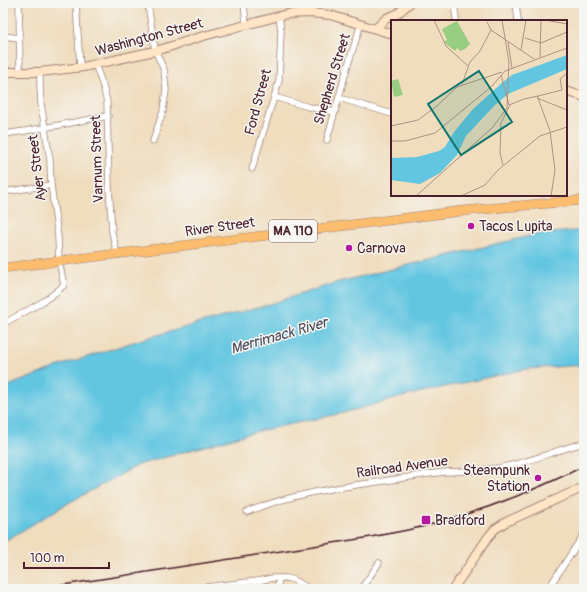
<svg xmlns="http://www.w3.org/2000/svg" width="587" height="592" viewBox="0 0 587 592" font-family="Pangolin,sans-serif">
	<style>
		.water { fill: #63c6e1; stroke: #567286 }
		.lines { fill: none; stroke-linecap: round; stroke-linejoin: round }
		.street-casing { stroke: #9d7e74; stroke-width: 7 }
		.secondary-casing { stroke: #9d7e74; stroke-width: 10 }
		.primary-casing { stroke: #9d7e74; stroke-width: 10 }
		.street { stroke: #fff; stroke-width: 5.5 }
		.secondary { stroke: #fee5c5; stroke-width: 8 }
		.primary { stroke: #fcbd6e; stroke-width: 9 }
		.rail { stroke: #4a1f2b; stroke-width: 1.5 }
		.poi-dot { fill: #b5179e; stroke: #f6f6f2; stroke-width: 1.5 }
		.labels { text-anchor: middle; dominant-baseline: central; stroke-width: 3; stroke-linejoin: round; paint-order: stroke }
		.shield { fill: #f6f6f2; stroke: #7e6067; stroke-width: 1 }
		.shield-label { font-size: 13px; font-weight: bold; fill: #4a1f2b }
		.street-label { font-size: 14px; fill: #4a1f2b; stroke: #f6f6f2 }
		.poi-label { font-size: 14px; fill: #4a1f2b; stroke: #f6f6f2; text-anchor: start }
		.water-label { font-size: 15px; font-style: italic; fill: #525162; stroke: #f6f6f2 }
		.inset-road { fill: none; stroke: #ae9183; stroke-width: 1 }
		.view { fill: #0f766e; fill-opacity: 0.15; stroke: #0f766e; stroke-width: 2 }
		.inset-edge { fill: none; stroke: #4a1f2b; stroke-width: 2 }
	</style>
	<rect width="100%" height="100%" fill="#f6f6f2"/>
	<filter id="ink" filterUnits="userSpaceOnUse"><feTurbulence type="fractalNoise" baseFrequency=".025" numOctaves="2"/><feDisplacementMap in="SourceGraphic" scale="8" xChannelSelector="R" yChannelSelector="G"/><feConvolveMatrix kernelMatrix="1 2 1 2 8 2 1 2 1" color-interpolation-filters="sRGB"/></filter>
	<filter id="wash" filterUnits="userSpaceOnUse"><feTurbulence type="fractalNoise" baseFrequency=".012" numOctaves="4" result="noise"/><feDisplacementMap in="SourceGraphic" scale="16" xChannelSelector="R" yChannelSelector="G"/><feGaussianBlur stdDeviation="0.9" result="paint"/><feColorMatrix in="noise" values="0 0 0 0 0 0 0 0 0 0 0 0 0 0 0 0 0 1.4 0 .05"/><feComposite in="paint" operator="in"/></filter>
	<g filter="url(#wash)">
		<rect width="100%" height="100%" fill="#f0ddbe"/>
		<path class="water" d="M584,230v135l-58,4 -113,25 -70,19 -89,19 -116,33 -75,41 -60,36v-154l56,-22 84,-27 130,-36 65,-21 200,-48z"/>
	</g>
	<g filter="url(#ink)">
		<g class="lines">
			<defs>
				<path id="street" d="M19,3l1,69
					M76,3l4,64
					M148,3l1,8 6,39 9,20 2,20 -3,21 -10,30
					M244,3l2,21
					M454,3l2,16
					M516,3l2,18
					M584,3v2
					M3,36l16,2
					M95,64l8,22 4,16 2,85 3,45 5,22
					M274,97l35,10 26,5
					M339,98l53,16
					M3,134c35,-4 70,-12 105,-18
					M327,140l20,-72 14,-44
					M252,169l27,-88 2,-50 -2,-16
					M3,192l48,-7
					M3,324c20,-12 44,-22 61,-39l-5,-24 -1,-24 -7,-52 -1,-25 -9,-56 -1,-19v-13
					M247,512c41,-17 86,-24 130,-30 23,-3 46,-8 69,-10 15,-1 30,-1 45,-3 33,-4 61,-18 93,-26
					M188,589l69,-8 16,-3h14l7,2 16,9
					M276,589l2,-5 1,-6
					M361,589l18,-26
					M548,589l36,-55"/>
				<path id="secondary" d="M376,28l11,-10 10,-4 13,-11
					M3,72h37l43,-5 76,-17 41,-13 87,-23 24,-1 19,2 62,19
					M566,91l18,6
					M453,589l36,-53 6,-7 11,-7 78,-35"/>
				<path id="primary" d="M3,268l459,-57 122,-11"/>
			</defs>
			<use href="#street" class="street-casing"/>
			<use href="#secondary" class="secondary-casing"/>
			<use href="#primary" class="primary-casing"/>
			<use href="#street" class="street"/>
			<use href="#secondary" class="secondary"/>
			<use href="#primary" class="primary"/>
			<path class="rail" d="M37,589l328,-51c23,-4 46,-8 68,-14 52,-14 103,-34 151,-58"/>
		</g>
	</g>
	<g class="poi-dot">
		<circle cx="471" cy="226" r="4"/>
		<circle cx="349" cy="248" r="4"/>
		<circle cx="538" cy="478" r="4"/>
		<rect x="421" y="515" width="10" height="10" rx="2"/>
	</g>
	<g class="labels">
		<rect class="shield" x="269" y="220" width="48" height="22" rx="3"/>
		<g class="shield-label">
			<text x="293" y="231">MA 110</text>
		</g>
		<g class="street-label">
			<text transform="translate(149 37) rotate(-15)">Washington Street</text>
			<text transform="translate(332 79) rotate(-73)">Shepherd Street</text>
			<text transform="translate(258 102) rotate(-75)">Ford Street</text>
			<text transform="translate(97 159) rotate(-92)">Varnum Street</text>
			<text transform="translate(37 168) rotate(-97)">Ayer Street</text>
			<text transform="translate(220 227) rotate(-8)">River Street</text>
			<text transform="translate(402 467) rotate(-8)">Railroad Avenue</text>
		</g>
		<g class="poi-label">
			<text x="479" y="226">Tacos Lupita</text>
			<text x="357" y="248">Carnova</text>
			<text x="530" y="470" text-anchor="end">Steampunk<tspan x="530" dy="16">Station</tspan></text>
			<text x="435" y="520">Bradford</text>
		</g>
		<g class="water-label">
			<text transform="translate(279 336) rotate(-16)">Merrimack River</text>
		</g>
	</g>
	<g transform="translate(391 20)">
		<rect width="176" height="176" fill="#f0ddbe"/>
		<path d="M66,1l13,23 -5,5 -4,2 -4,-3 -2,3 -11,-9 3,-2 -5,-11zM7,59l5,16 -9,2 -3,-16z" fill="#98ce81"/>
		<path d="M176,35v14l-59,25 -14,12 -28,30 -9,19 -17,18 -20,11 -29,-4v-22l26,-1 22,-6 6,-4 9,-15 19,-23 30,-27 9,-7z" fill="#63c6e1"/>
		<path class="inset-road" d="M43,0l12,26 22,20M94,0h17M154,0l22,4M96,2l4,8 43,29M134,18l16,5 26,-11M117,22l4,26M130,30l5,-30M149,37l1,-37M110,55l8,30 15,-6 14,-3v2M71,64l8,-22 10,-11 11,-21M147,76l24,-6 -2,-11 7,-6M146,78l30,12M147,78l12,33M0,106l27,-6 19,-14 20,-19 45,-15M159,111l5,39 -4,26M0,121h14l30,-8 56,-46 14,-16 62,-23M112,145l-3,-12 1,-30 9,-18M25,176l77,-69 14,-19 2,-46 -7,-42M70,176l24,-11 13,-15 42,-34 27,-9"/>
		<path class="view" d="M88,51l33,51 -51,33 -33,-51z"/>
		<rect width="176" height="176" class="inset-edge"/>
	</g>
	<rect width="587" height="592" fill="none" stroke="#f6f6f2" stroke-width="16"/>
	<path d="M24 562v6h85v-6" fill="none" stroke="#4a1f2b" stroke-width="2"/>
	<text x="30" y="562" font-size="12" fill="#4a1f2b" stroke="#f6f6f2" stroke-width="3" paint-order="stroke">100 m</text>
</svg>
